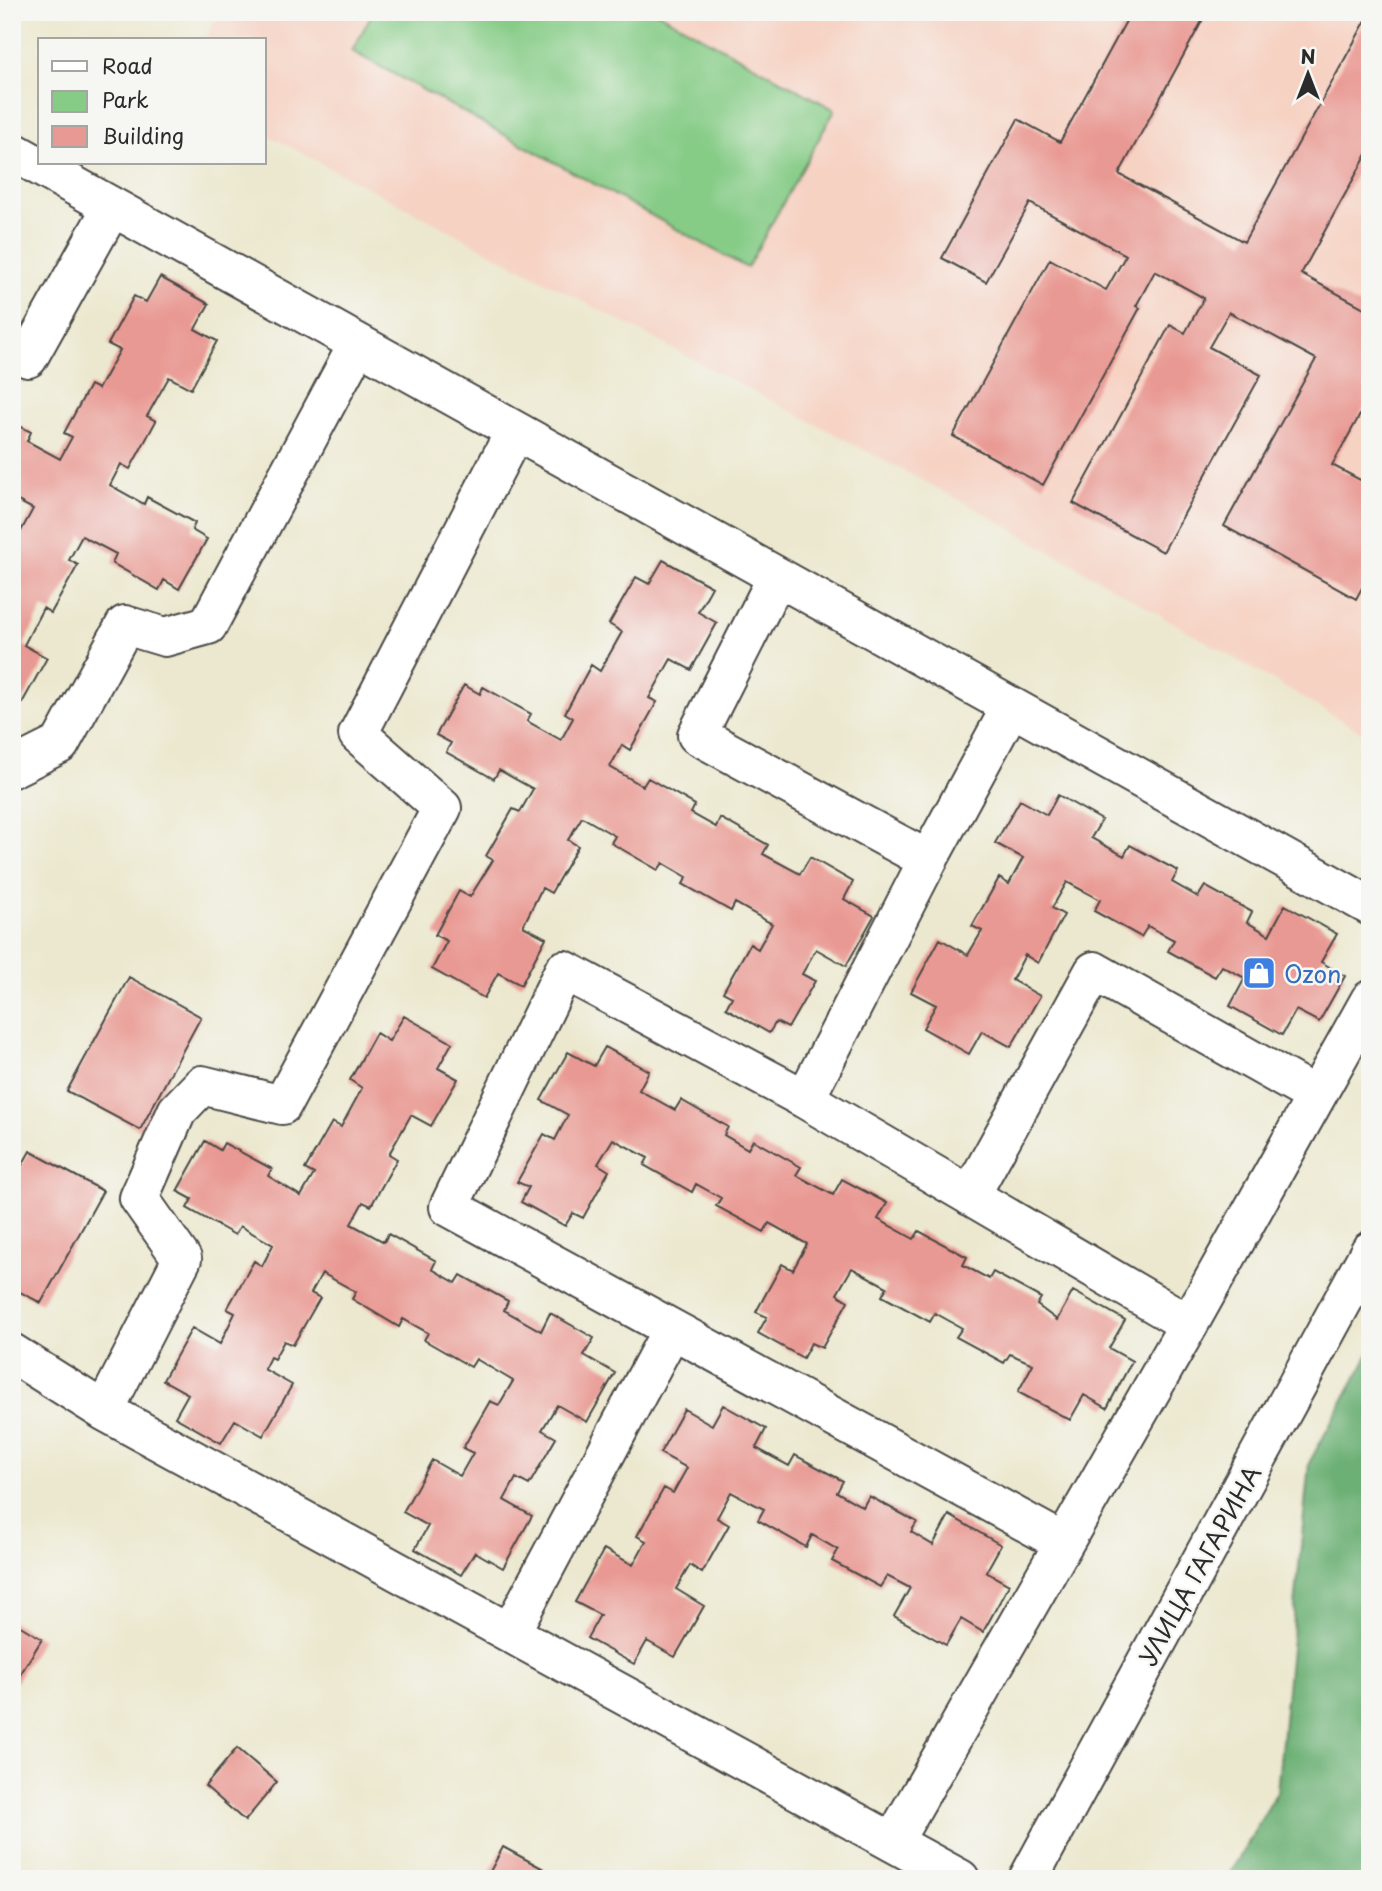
<svg xmlns="http://www.w3.org/2000/svg" width="1382" height="1891" viewBox="0 0 1382 1891" font-family="'Playpen Sans',sans-serif">
	<style>
		.built { fill: #f6d2c3 }
		.green { fill: #86cc87; stroke: #587c59; stroke-width: 2 }
		.forest { fill: #6cb074; stroke: #4c6e50; stroke-width: 2 }
		.building { fill: #e99993 }
		.lines { fill: none; stroke-linecap: round; stroke-linejoin: round }
		.minor-casing { stroke: #484744; stroke-width: 42 }
		.minor { stroke: #fff; stroke-width: 38 }
		.labels { text-anchor: middle; dominant-baseline: central; stroke-width: 5; stroke-linejoin: round; paint-order: stroke }
		.shop-label { font-size: 24px; fill: #366cbe; stroke: #f6f6f2; text-anchor: start }
		.street-label { font-size: 24px; fill: #2b2b2b; stroke: #f6f6f2 }
	</style>
	<rect width="100%" height="100%" fill="#f6f6f2"/>
	<filter id="ink" filterUnits="userSpaceOnUse"><feTurbulence type="fractalNoise" baseFrequency=".0143" numOctaves="2"/><feDisplacementMap in="SourceGraphic" scale="14" xChannelSelector="R" yChannelSelector="G"/><feConvolveMatrix kernelMatrix="1 2 1 2 8 2 1 2 1" color-interpolation-filters="sRGB"/></filter>
	<filter id="wash" filterUnits="userSpaceOnUse"><feTurbulence type="fractalNoise" baseFrequency=".00686" numOctaves="4" result="noise"/><feDisplacementMap in="SourceGraphic" scale="28" xChannelSelector="R" yChannelSelector="G"/><feGaussianBlur stdDeviation="1.57" result="paint"/><feColorMatrix in="noise" values="0 0 0 0 0 0 0 0 0 0 0 0 0 0 0 0 0 1.4 0 .05"/><feComposite in="paint" operator="in"/></filter>
	<g filter="url(#wash)">
		<rect width="100%" height="100%" fill="#ece8cf"/>
		<path class="built" d="M220,12h1150v725l-382,-222 -724,-382v-93h-59z"/>
		<path class="green" d="M373,12h284l178,98 -88,158 -395,-217z"/>
		<path class="forest" d="M1370,1352v527h-143l50,-87 32,-329z"/>
		<g id="blocks">
			<path class="building" d="M1131,12h76l-88,162 125,68 126,-229v136l-69,125 69,37v86l-38,68 38,20v88l-14,26 -132,-73 92,-167 -87,-47 -20,35 52,28 -98,177 -90,-49 97,-178 15,8 19,-35 -49,-27 -19,35 4,2 -97,177 -90,-49 97,-177 56,31 20,-35 -96,-52 -44,79 -44,-24 76,-139 42,23z
				M160,277l49,27 -14,25 22,12 -26,48 -22,-12 -22,39 9,5 -26,48 -9,-5 -11,21 34,19 3,-7 48,26 -3,7 15,9 -28,50 -15,-9 -5,10 -47,-27 4,-9 -34,-18 -13,24 9,5 -27,48 -8,-5 -19,37 23,13 -26,47 -9,-5v-171l8,4 13,-24 -21,-11v-76l19,10 -4,9 33,18 12,-22 -8,-4 26,-48 8,4 22,-39 -12,-6 26,-48 12,6z
				M663,560l49,27 -14,25 19,11 -26,47 -20,-11 -22,39 8,4 -27,48 -8,-5 -12,22 33,19 5,-8 47,27 -4,8 25,14 4,-9 48,27 -5,9 37,20 10,-17 43,25 -9,17 30,17 -28,50 -30,-17 -14,25 13,7 -27,47 -12,-6 -7,11 -43,-25 6,-11 -9,-5 27,-48 8,5 14,-25 -37,-21 -4,8 -48,-27 4,-7 -24,-14 -5,7 -47,-27 4,-7 -33,-19 -14,23 10,6 -27,47 -9,-5 -19,38 23,12 -25,47 -23,-12 -14,25 -52,-29 15,-28 -12,-6 24,-44 11,6 23,-37 -7,-4 27,-47 7,3 13,-23 -34,-19 -5,9 -48,-27 5,-9 -15,-8 28,-50 16,9 3,-7 48,27 -4,7 34,19 12,-22 -8,-5 26,-48 9,6 22,-39 -13,-8 27,-47 13,7z
				M1058,795l44,25 -11,18 33,18 6,-11 48,26 -6,11 26,15 7,-11 47,26 -5,10 22,13 16,-30 52,29 -16,28 24,14 -26,46 -23,-12 -14,25 -52,-29 15,-28 -23,-12 -7,11 -47,-26 6,-11 -26,-14 -7,11 -47,-26 6,-11 -33,-18 -15,26 12,7 -26,48 -13,-8 -13,25 28,16 -29,51 -29,-16 -13,23 -46,-26 13,-23 -25,-13 29,-53 28,16 14,-24 -10,-5 27,-48 10,6 14,-26 -28,-15 25,-43 27,15z
				M129,977l72,40 -61,113 -73,-39z
				M404,1016l48,27 -14,25 20,11 -27,47 -20,-11 -22,39 8,5 -26,47 -8,-4 -12,22 33,18 4,-8 48,27 -4,8 24,14 5,-8 47,26 -4,9 37,21 9,-18 44,25 -10,17 31,18 -28,49 -30,-17 -15,25 14,8 -27,47 -13,-7 -12,22 28,16 -29,52 -28,-16 -14,23 -46,-26 13,-23 -25,-14 29,-52 28,16 13,-23 -10,-5 27,-47 9,4 14,-24 -37,-22 -5,8 -47,-27 4,-7 -25,-14 -4,8 -47,-28 4,-7 -34,-19 -11,20 9,5 -27,47 -9,-4 -10,18 -4,-2 -6,12 28,16 -29,51 -28,-16 -14,23 -46,-26 13,-23 -25,-14 29,-52 28,16 15,-31 -8,-4 27,-48 8,5 11,-21 -33,-19 -5,9 -48,-27 5,-9 -15,-8 28,-50 15,9 4,-7 48,26 -4,7 33,20 13,-22 -9,-5 27,-47 9,5 21,-39 -12,-8 26,-47 13,8z
				M605,1047l44,24 -10,19 36,20 6,-10 47,27 -4,8 24,14 5,-9 48,27 -5,8 37,20 9,-16 45,24 -9,16 36,20 5,-8 48,26 -4,8 26,14 4,-7 48,26 -4,7 20,15 16,-29 52,29 -16,28 23,13 -25,47 -23,-13 -14,25 -52,-28 15,-28 -23,-10 -6,9 -48,-26 6,-9 -27,-15 -5,9 -48,-26 5,-9 -35,-19 -15,26 11,7 -26,47 -11,-5 -8,15 -45,-25 9,-16 -11,-5 26,-48 11,6 14,-26 -38,-21 -5,9 -48,-26 5,-8 -25,-14 -4,8 -48,-27 4,-7 -35,-19 -15,25 11,7 -26,47 -10,-5 -8,13 -44,-24 8,-15 -12,-5 27,-48 11,6 13,-25 -27,-15 27,-48 26,14z
				M30,1151l73,40 -62,112 -29,-15v-105z
				M723,1405l43,24 -10,19 33,18 6,-11 48,26 -6,11 26,15 6,-11 48,26 -6,10 22,13 16,-30 52,30 -15,27 23,13 -26,47 -22,-13 -15,26 -52,-29 16,-28 -23,-12 -7,11 -48,-26 6,-11 -26,-15 -6,12 -48,-27 6,-11 -33,-17 -14,26 12,7 -27,48 -12,-8 -14,24 28,17 -29,51 -28,-16 -13,23 -47,-26 13,-23 -25,-13 29,-53 29,16 13,-24 -9,-5 27,-48 9,5 14,-25 -27,-15 24,-44 28,16z
				M12,1621l30,18 -30,49z
				M237,1748l40,34 -32,39 -40,-35z
				M503,1847l59,32h-76z"/>
		</g>
	</g>
	<g filter="url(#ink)">
		<use href="#blocks" fill-opacity="0" stroke="#484744" stroke-width="2"/>
		<g class="lines">
			<defs>
				<path id="minor" d="M12,151l1358,755
					M12,350l16,8 84,-151
					M777,577l-80,158 231,125 -123,239 384,225 -296,518
					M12,768l48,-24 65,-119 40,12 43,-12 150,-281
					M928,860l83,-153
					M805,1099l-241,-129 -115,237 615,336
					M970,1196l124,-225 222,125
					M1189,1324l181,-324
					M12,1353l92,58 856,468
					M104,1411l78,-152 -43,-61 38,-87 25,-26 80,20 160,-297 -84,-74 157,-303
					M510,1633l162,-304
					M1028,1879l342,-628"/>
			</defs>
			<use href="#minor" class="minor-casing"/>
			<use href="#minor" class="minor"/>
		</g>
	</g>
	<defs>
		<symbol id="shop-square" viewBox="-11 -11 22 22"><rect x="-9" y="-9" width="18" height="18" rx="4" fill="#3f7fe0" stroke="#f6f6f2"/><path d="M-5-2.5h2.3a2.7 3.5 0 0 1 5.4 0H5L5.5 6h-11ZM-1.5-2.5h3a1.5 2.3 0 0 0-3 0Z" fill="#fff"/></symbol>
	</defs>
	<g fill-rule="evenodd">
		<use href="#shop-square" x="1240" y="954" width="38" height="38"/>
	</g>
	<g class="labels">
		<g class="shop-label">
			<text x="1284" y="973">Ozon</text>
		</g>
		<g class="street-label">
			<text transform="translate(1199 1565) rotate(-61)">УЛИЦА ГАГАРИНА</text>
		</g>
	</g>
	<rect width="1382" height="1891" fill="none" stroke="#f6f6f2" stroke-width="42"/>
	<rect x="38" y="38" width="228" height="126" fill="#f6f6f2" stroke="#a5a5a2" stroke-width="2"/>
	<rect x="52" y="61" width="35" height="10" fill="#ffffff" stroke="#a5a5a2" stroke-width="2"/>
	<text x="102" y="74" font-size="21" fill="#2b2b2b">Road</text>
	<rect x="52" y="91" width="35" height="21" fill="#86cc87" stroke="#a5a5a2" stroke-width="2"/>
	<text x="102" y="108" font-size="21" fill="#2b2b2b">Park</text>
	<rect x="52" y="126" width="35" height="21" fill="#e99993" stroke="#a5a5a2" stroke-width="2"/>
	<text x="102" y="144" font-size="21" fill="#2b2b2b">Building</text>
	<g transform="translate(1308 74)" stroke="#f6f6f2" stroke-width="5" paint-order="stroke">
	<path d="M0-5L12 26L0 18L-12 26Z" fill="#2b2b2b"/>
	<text y="-10" font-size="19" font-weight="bold" text-anchor="middle" fill="#2b2b2b">N</text>
	</g>
</svg>
